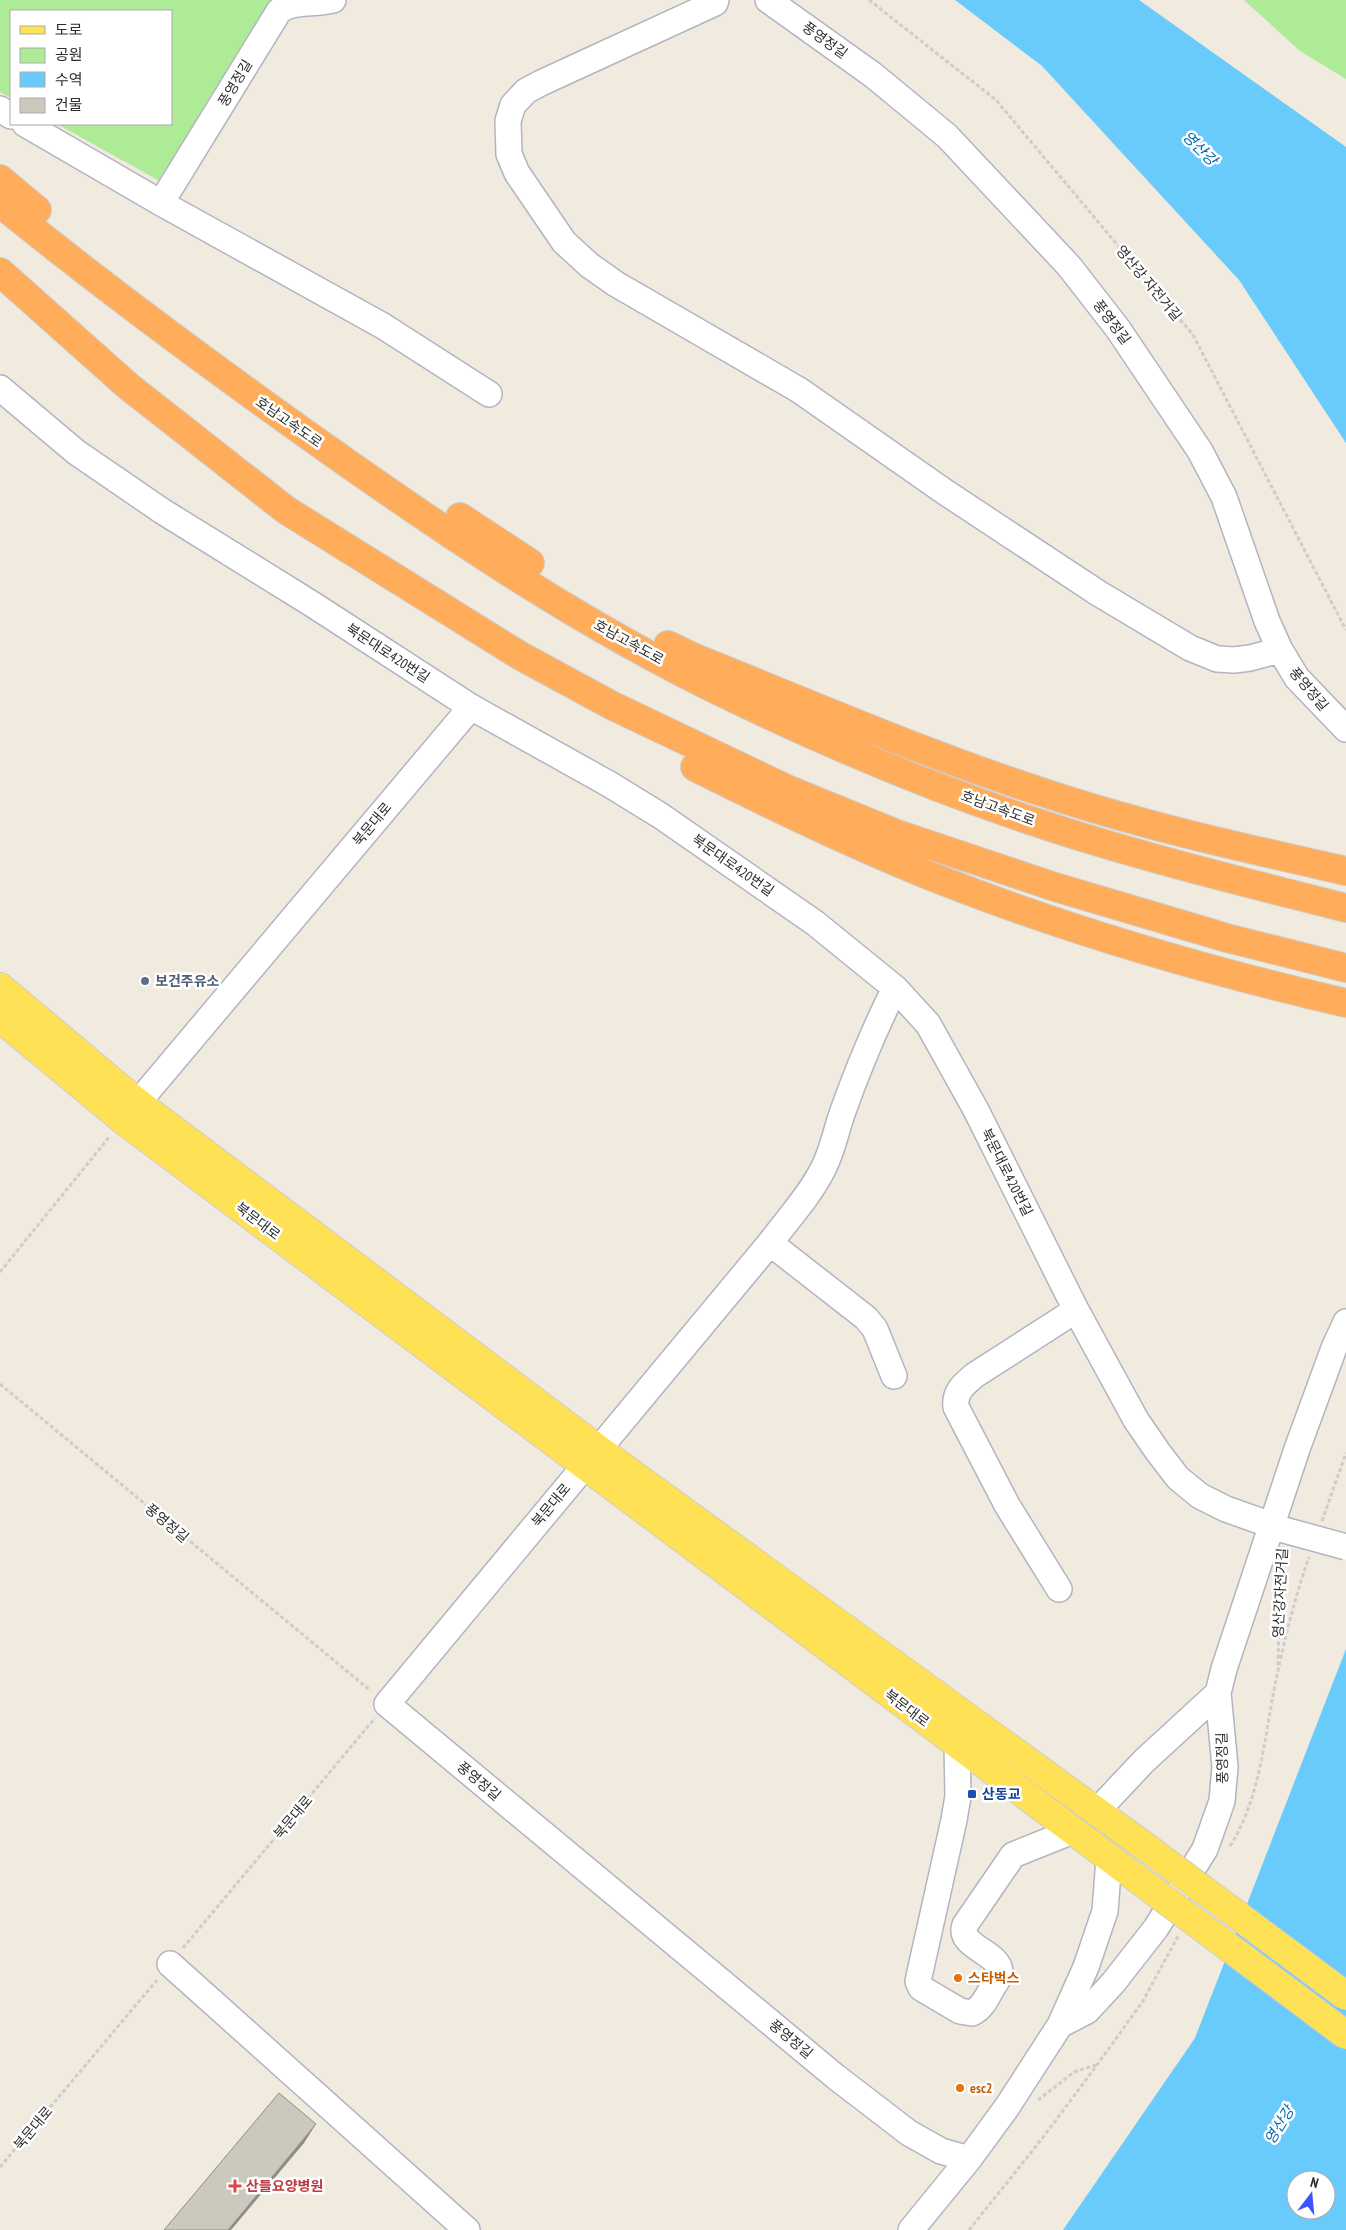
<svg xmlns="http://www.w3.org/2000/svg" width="1346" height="2230" viewBox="0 0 1346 2230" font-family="'PT Sans Narrow','Noto Sans KR',sans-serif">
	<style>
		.green { fill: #aeeb97 }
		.water { fill: #69cbfb; fill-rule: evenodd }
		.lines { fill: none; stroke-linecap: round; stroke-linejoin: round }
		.minor-casing { stroke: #b3b4c2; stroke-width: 28 }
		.major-casing { stroke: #cdcdcd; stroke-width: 30 }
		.highway-casing { stroke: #cdcdcd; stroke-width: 30 }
		.path { stroke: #cdcdcd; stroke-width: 3; stroke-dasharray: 4 2.5; stroke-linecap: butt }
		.minor { stroke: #fff; stroke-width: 25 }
		.major { stroke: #ffe155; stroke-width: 28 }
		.highway { stroke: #ffac5b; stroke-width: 28 }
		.minor-bridge-casing { stroke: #b3b4c2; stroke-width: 28; stroke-linecap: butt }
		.major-bridge-casing { stroke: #cdcdcd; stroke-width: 30; stroke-linecap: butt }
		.minor-bridge { stroke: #fff; stroke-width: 25 }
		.major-bridge { stroke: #ffe155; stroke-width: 28 }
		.shaded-wall { fill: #8e8c84 }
		.building { fill: #cbc8bd; stroke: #8e8c84 }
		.service-dot { fill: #5c6f8a; stroke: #fff; stroke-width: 2 }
		.transit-dot { fill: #1a4fb4; stroke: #fff; stroke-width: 2 }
		.food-dot { fill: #e8710a; stroke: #fff; stroke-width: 2 }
		.health-dot { fill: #e0444e; stroke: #fff; stroke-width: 2 }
		.labels { text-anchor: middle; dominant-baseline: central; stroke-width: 5; stroke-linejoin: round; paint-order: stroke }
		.street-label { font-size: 14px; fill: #2d2d2d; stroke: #fff }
		.service-label { font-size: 14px; font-weight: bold; fill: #4e5e75; stroke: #fff; text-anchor: start }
		.transit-label { font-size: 14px; font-weight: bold; fill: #164399; stroke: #fff; text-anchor: start }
		.food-label { font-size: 14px; font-weight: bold; fill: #c56008; stroke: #fff; text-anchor: start }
		.health-label { font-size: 14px; font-weight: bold; fill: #be3a42; stroke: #fff; text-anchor: start }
		.water-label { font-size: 15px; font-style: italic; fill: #0068af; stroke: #fff }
	</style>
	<rect width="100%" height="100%" fill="#f0eadf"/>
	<path class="green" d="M0,0h276l-111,184 -108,-60h114v-113h-160v87l-11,-6z
		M1244,0h102v79l-46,-28z"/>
	<path class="water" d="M955,0h184l207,147v296l-107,-163 -197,-214z
		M1346,1649v581h-283l132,-192zM1296,2180h30v30h-30z"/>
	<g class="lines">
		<defs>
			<path id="minor" d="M716,0l-1,3 -174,80 -15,8 -13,14 -5,16 1,33 8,19 47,69 25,23 27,19 183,106 146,102 153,101 92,55 27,11 17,1 16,-2 30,-8
				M768,0l105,75 74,61 122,130 49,63 82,122 24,46 43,124 13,29 17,28 49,51
				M0,109l11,7
				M25,124l136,79 222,123 106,68
				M161,203l118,-192c15,-11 35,-6 54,-11
				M0,388l76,64 86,59 150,93 159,103 138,77 52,32 154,107 80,65 33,36 48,86 100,200 60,110 22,32 20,26 22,18 26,13 45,16
				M895,988c-20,40 -37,81 -52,123 -7,19 -10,39 -20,58 -13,26 -35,50 -53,74l-383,461 449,373 73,56 32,18 28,8
				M125,1118l346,-411
				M770,1243l96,75 9,11 19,47
				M1284,1530l22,6
				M1059,1589l-52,-84 -51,-98c-2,-15 8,-23 19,-32l101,-65
				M957,1745l1,51 -4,24 -36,161 3,7 39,23 12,2c10,-5 14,-14 19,-23 3,-6 9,-12 9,-18 0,-20 -43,-25 -35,-47l48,-70 60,-24
				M1096,1812l48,-51 74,-68
				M170,1964l297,266
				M1060,2025l26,-58 19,-56 4,-52
				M911,2230l58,-71 38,-52 53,-82 27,-14 26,-28 43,-55 49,-79 17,-48 3,-34 -7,-74 6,-24 73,-220 37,-101 12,-26"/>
			<path id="major" d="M0,987l138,116 460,346 556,404
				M0,1018l123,102 1012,757"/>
			<path id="highway" d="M0,179l37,31
				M0,203c108,88 220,170 333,250 126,89 255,175 394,242 101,49 208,94 314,129 100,33 203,58 305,84
				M0,272l128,114 158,124 233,145 92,50 178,85 108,44 158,53 172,51 119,30
				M460,517l70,46
				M668,645l27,13c120,48 239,100 362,139 95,31 192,52 289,74
				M695,767c80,40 160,79 243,112 132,52 270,92 408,124"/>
		</defs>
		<use href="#minor" class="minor-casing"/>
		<use href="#major" class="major-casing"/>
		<use href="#highway" class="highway-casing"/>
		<path class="path" d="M869,0l127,100 197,235 153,295
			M0,1272l110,-136
			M0,1384l371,307
			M1322,1521l24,-68
			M1278,1665l2,-94
			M1230,1846c29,-45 34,-104 44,-156 9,-45 20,-90 35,-133
			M183,1948l192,-230
			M1038,2100l36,-28 22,-7
			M0,2167l157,-187
			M969,2230l72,-90 56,-75 46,-64 35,-65"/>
		<use href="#minor" class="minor"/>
		<use href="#major" class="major"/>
		<use href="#highway" class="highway"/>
		<defs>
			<path id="minor-bridge" d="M1306,1536l40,11"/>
			<path id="major-bridge" d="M1154,1853l192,143
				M1135,1877l211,158"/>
		</defs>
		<use href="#minor-bridge" class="minor-bridge-casing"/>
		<use href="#major-bridge" class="major-bridge-casing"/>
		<use href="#minor-bridge" class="minor-bridge"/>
		<use href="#major-bridge" class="major-bridge"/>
	</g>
	<path class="shaded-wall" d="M316,2124l-12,19 -73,87h-3z"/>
	<path class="building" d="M279,2093l37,31 -88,106h-64z"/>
	<circle class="service-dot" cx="145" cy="981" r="5"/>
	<rect class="transit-dot" x="967" y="1789" width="10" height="10" rx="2.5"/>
	<g class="food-dot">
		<circle cx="958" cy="1978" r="5"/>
		<circle cx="960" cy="2088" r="5"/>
	</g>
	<path class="health-dot" d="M232.5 2178.5h5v5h5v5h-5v5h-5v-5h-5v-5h5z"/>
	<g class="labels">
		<g class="street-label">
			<text transform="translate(825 40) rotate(36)">풍영정길</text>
			<text transform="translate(235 83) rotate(-59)">풍영정길</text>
			<text transform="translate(1149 283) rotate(50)">영산강 자전거길</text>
			<text transform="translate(1112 322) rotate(53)">풍영정길</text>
			<text transform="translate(289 422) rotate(35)">호남고속도로</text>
			<text transform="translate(629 642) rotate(29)">호남고속도로</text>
			<text transform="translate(388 653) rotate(33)">북문대로420번길</text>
			<text transform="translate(1309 689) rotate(50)">풍영정길</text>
			<text transform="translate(998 808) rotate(20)">호남고속도로</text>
			<text transform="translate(372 824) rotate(-50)">북문대로</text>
			<text transform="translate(733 865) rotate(35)">북문대로420번길</text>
			<text transform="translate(1007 1172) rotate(63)">북문대로420번길</text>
			<text transform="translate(258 1221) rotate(37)">북문대로</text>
			<text transform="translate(551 1505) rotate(-50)">북문대로</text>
			<text transform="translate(167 1523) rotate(40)">풍영정길</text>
			<text transform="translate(1280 1593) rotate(-87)">영산강자전거길</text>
			<text transform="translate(907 1708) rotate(37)">북문대로</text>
			<text transform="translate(1222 1758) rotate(-91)">풍영정길</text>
			<text transform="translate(479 1781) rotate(40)">풍영정길</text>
			<text transform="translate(293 1817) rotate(-50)">북문대로</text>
			<text transform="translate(791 2039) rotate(40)">풍영정길</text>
			<text transform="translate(33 2128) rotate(-50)">북문대로</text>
		</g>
		<g class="service-label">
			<text x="155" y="981">보건주유소</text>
		</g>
		<g class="transit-label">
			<text x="982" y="1794">산동교</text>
		</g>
		<g class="food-label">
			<text x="968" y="1978">스타벅스</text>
			<text x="970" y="2088">esc2</text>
		</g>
		<g class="health-label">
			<text x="246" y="2186">산들요양병원</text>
		</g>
		<g class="water-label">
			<text transform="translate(1200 148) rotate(45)">영산강</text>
			<text transform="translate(1279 2125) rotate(-58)">영산강</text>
		</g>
	</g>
	<rect x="10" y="10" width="162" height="115" fill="#ffffff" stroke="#ababab"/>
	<rect x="20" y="26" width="25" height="8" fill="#ffe155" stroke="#ababab"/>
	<text x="55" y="35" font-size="15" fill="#2d2d2d">도로</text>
	<rect x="20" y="48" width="25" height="15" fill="#aeeb97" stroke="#ababab"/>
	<text x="55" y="60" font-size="15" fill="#2d2d2d">공원</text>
	<rect x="20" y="72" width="25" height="15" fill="#69cbfb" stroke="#ababab"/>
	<text x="55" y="85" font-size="15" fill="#2d2d2d">수역</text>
	<rect x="20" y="98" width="25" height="15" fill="#cbc8bd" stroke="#ababab"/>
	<text x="55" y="110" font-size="15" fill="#2d2d2d">건물</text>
	<g transform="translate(1311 2195) rotate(16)"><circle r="24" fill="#ffffff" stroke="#ababab"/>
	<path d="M0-4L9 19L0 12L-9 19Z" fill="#3d55ff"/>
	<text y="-8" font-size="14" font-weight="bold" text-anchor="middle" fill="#2d2d2d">N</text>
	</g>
</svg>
